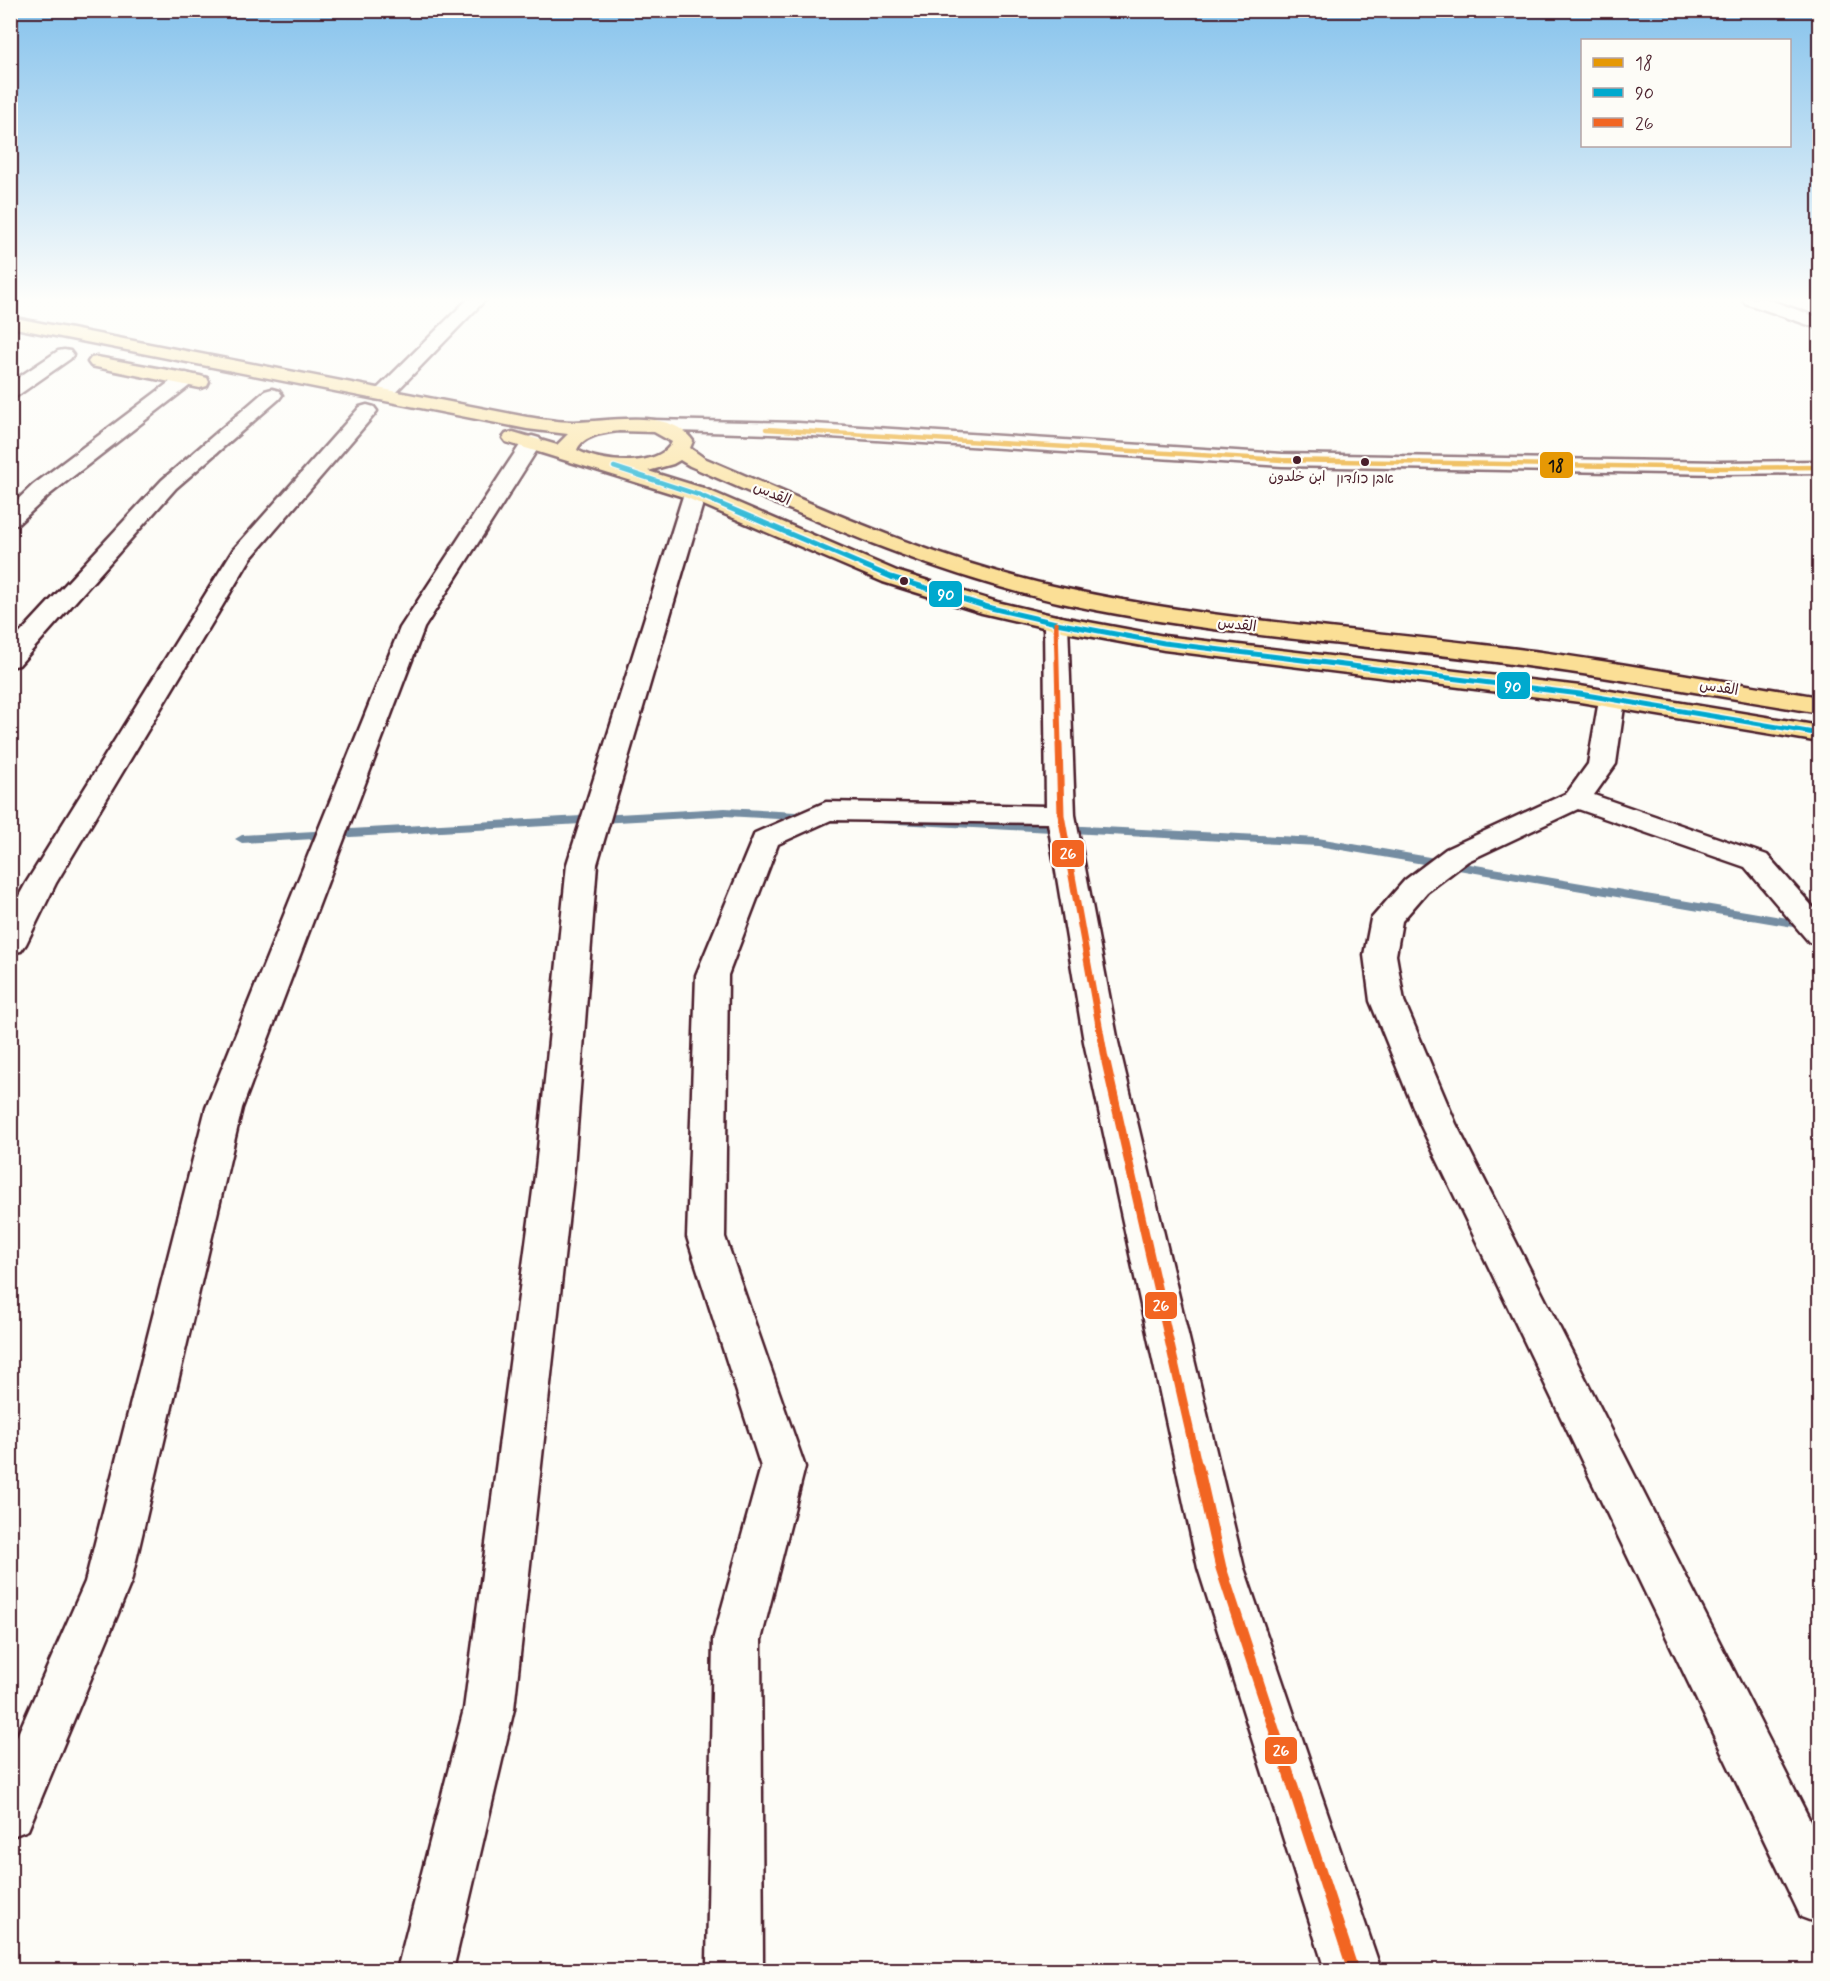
<svg xmlns="http://www.w3.org/2000/svg" width="1830" height="1981" viewBox="0 0 1830 1981" font-family="Mynerve,'Playpen Sans Arabic','Playpen Sans Hebrew',sans-serif">
	<style>
		.lines { fill: none; stroke-linecap: round; stroke-linejoin: round }
		.stream { fill: #758da2; fill-rule: evenodd }
		.minor-casing { stroke: #4a1f2b; stroke-width: 5 }
		.tertiary-casing { stroke: #4a1f2b; stroke-width: 5 }
		.primary-casing { stroke: #4a1f2b; stroke-width: 5 }
		.minor { fill: #fdfcf7; fill-rule: evenodd }
		.tertiary { fill: #fdfcf7; fill-rule: evenodd }
		.primary { fill: #fbdf96; fill-rule: evenodd }
		.bus-1-casing { stroke: #fdfcf7; stroke-width: 7 }
		.bus-2-far1-casing { stroke: #fdfcf7; stroke-width: 7 }
		.bus-2-casing { stroke: #fdfcf7; stroke-width: 8 }
		.bus-3-far3-casing { stroke: #fdfcf7; stroke-width: 8 }
		.bus-3-far2-casing { stroke: #fdfcf7; stroke-width: 11 }
		.bus-3-far1-casing { stroke: #fdfcf7; stroke-width: 14 }
		.bus-3-casing { stroke: #fdfcf7; stroke-width: 16 }
		.bus-1 { stroke: #e69804; stroke-width: 4.5 }
		.bus-2-far1 { stroke: #00a9ce; stroke-width: 4.5 }
		.bus-2 { stroke: #00a9ce; stroke-width: 5 }
		.bus-3-far3 { stroke: #f26522; stroke-width: 5 }
		.bus-3-far2 { stroke: #f26522; stroke-width: 7 }
		.bus-3-far1 { stroke: #f26522; stroke-width: 9 }
		.bus-3 { stroke: #f26522; stroke-width: 11 }
		.bus-dot { fill: #4a1f2b; stroke: #fdfcf7; stroke-width: 2 }
		.labels { text-anchor: middle; dominant-baseline: central; stroke-width: 4.5; stroke-linejoin: round; paint-order: stroke }
		.far-bus-label { font-size: 14px; fill: #4a1f2b; stroke: #fdfcf7 }
		.far-street-label { font-size: 15px; fill: #4a1f2b; stroke: #fdfcf7 }
		.line-badge { stroke: #fdfcf7; stroke-width: 2 }
		.badge-label { font-size: 16px; text-anchor: middle; font-weight: bold; fill: #fff }
		.pale-badge-label { font-size: 16px; text-anchor: middle; font-weight: bold; fill: #111 }
	</style>
	<rect width="100%" height="100%" fill="#fdfcf7"/>
	<filter id="ink" filterUnits="userSpaceOnUse"><feTurbulence type="fractalNoise" baseFrequency=".0167" numOctaves="2"/><feDisplacementMap in="SourceGraphic" scale="12" xChannelSelector="R" yChannelSelector="G"/><feConvolveMatrix kernelMatrix="1 2 1 2 8 2 1 2 1" color-interpolation-filters="sRGB"/></filter>
	<g filter="url(#ink)">
		<g class="lines">
			<path class="stream" d="M725,808l89,5 7,4 -7,4 -89,-5 -483,27 -7,-4 7,-4z
				M883,816l435,22 493,84 7,4 -7,4 -493,-84 -440,-23 -2,-3z"/>
			<defs>
				<path id="minor" d="M468,299h18l-97,100h-14l-3,-4 3,-4z
					M64,350l6,1 3,4 -3,4 -53,37 -7,2v-15l48,-32z
					M186,373l7,2 2,4 -2,4 -144,112 -31,29 -8,1v-18l23,-22 146,-110z
					M272,389l7,2 3,4 -3,4 -103,89 -157,177 -9,2v-23l152,-164 103,-89z
					M367,405l7,2 3,4 -3,4 -123,143 -195,325 -30,61 -5,7 -11,2v-41l16,-29 207,-333 127,-143z
					M532,436l7,2 3,4 -118,186 -182,480 -111,474 -103,248 -18,7v-85l75,-170 121,-474 194,-480 122,-186 3,-4z
					M695,487l8,1 3,5 -109,371 -23,304 -60,541 -61,261h-56l67,-261 72,-541 31,-304 117,-371 3,-5z
					M1056,616l9,2 3,5 7,192 43,227 126,526 137,402h-56l-127,-402 -114,-526 -36,-219 -217,-3 -53,24 -50,131 -3,262 80,230 -44,173 2,323 -3,7h-50l-3,-7 6,-323 48,-173 -74,-230 9,-262 59,-142 71,-31 220,4 -2,-183 3,-5z
					M1612,692l9,2 4,6 -9,64 -22,31 173,60 53,60v29l-11,-2 -64,-75 -167,-58 -110,52 -41,31 -25,29 -6,34 8,46 52,123 364,716v84l-19,-7 -381,-793 -50,-123 -6,-46 7,-36 34,-39 41,-31 121,-56 21,-29 11,-64 4,-6z"/>
				<path id="tertiary" d="M1743,299h24l53,19v11l-75,-26z
					M653,420l145,3 484,31 438,8 100,-1v12l-100,1 -438,-8 -484,-31 -152,-5 -3,-4 3,-4z"/>
				<path id="primary" d="M10,317l517,100c15,2 31,5 47,5 34,0 96,-15 119,19l-3,7 14,10c118,50 236,105 363,131 148,32 300,41 451,60 101,13 201,32 302,48v16c-100,-16 -200,-35 -301,-48 -152,-21 -306,-29 -457,-62 -130,-29 -251,-84 -372,-137l-10,-6 -7,4 -25,7 55,17 196,84 98,30 59,14 108,20 416,50 240,40v16l-240,-40 -416,-52 -108,-20 -74,-17 -99,-31 -196,-84 -181,-56 -3,-4 3,-4 7,-2 44,13 11,-11 -41,-5 -517,-102zM619,431l35,1 18,10c-13,27 -73,21 -95,8 6,-15 27,-17 42,-19z
					M97,357l103,19 7,2 2,4 -2,4 -7,2 -109,-22 -3,-4 3,-4z"/>
			</defs>
			<use href="#minor" class="minor-casing"/>
			<use href="#tertiary" class="tertiary-casing"/>
			<use href="#primary" class="primary-casing"/>
			<use href="#minor" class="minor"/>
			<use href="#tertiary" class="tertiary"/>
			<use href="#primary" class="primary"/>
			<defs>
				<path id="bus-1" d="M766,429l516,31 438,8 100,-1"/>
				<path id="bus-2-far1" d="M614,467l88,29"/>
				<path id="bus-2" d="M699,495l192,82 100,31 65,15 108,20 416,51 240,40"/>
				<path id="bus-3-far3" d="M1056,623l3,123"/>
				<path id="bus-3-far2" d="M1059,744l2,71 45,249"/>
				<path id="bus-3-far1" d="M1106,1062l92,406"/>
				<path id="bus-3" d="M1198,1466l23,102 132,402"/>
			</defs>
			<use href="#bus-1" class="bus-1-casing"/>
			<use href="#bus-2-far1" class="bus-2-far1-casing"/>
			<use href="#bus-2" class="bus-2-casing"/>
			<use href="#bus-3-far3" class="bus-3-far3-casing"/>
			<use href="#bus-3-far2" class="bus-3-far2-casing"/>
			<use href="#bus-3-far1" class="bus-3-far1-casing"/>
			<use href="#bus-3" class="bus-3-casing"/>
			<use href="#bus-1" class="bus-1"/>
			<use href="#bus-2-far1" class="bus-2-far1"/>
			<use href="#bus-2" class="bus-2"/>
			<use href="#bus-3-far3" class="bus-3-far3"/>
			<use href="#bus-3-far2" class="bus-3-far2"/>
			<use href="#bus-3-far1" class="bus-3-far1"/>
			<use href="#bus-3" class="bus-3"/>
		</g>
	</g>
	<linearGradient id="sky" x2="0" y2="1"><stop stop-color="#85c2ec"/><stop offset="0.52" stop-color="#fefefb"/><stop offset="1" stop-color="#fefefb" stop-opacity="0"/></linearGradient>
	<rect width="1830" height="576" fill="url(#sky)"/>
	<g class="bus-dot">
		<circle cx="1297" cy="460" r="5"/>
		<circle cx="1365" cy="462" r="5"/>
		<circle cx="904" cy="581" r="5"/>
	</g>
	<g class="labels">
		<g class="far-bus-label">
			<text x="1297" y="477">ابن خلدون</text>
			<text x="1365" y="479">אבן כולדון</text>
		</g>
		<g class="far-street-label">
			<text transform="translate(772 494) rotate(23)">القدس</text>
			<text transform="translate(1237 625) rotate(7)">القدس</text>
			<text transform="translate(1719 688) rotate(9)">القدس</text>
		</g>
	</g>
	<g class="line-badge">
		<rect x="1539" y="451" width="35" height="28" rx="6" fill="#e69804"/>
		<rect x="928" y="580" width="35" height="28" rx="6" fill="#00a9ce"/>
		<rect x="1496" y="671" width="35" height="29" rx="6" fill="#00a9ce"/>
		<rect x="1051" y="839" width="34" height="29" rx="6" fill="#f26522"/>
		<rect x="1144" y="1291" width="34" height="29" rx="6" fill="#f26522"/>
		<rect x="1264" y="1736" width="34" height="29" rx="6" fill="#f26522"/>
	</g>
	<g class="badge-label">
		<text x="946" y="600">90</text>
		<text x="1513" y="692">90</text>
		<text x="1068" y="859">26</text>
		<text x="1161" y="1311">26</text>
		<text x="1281" y="1756">26</text>
	</g>
	<g class="pale-badge-label">
		<text x="1556" y="471">18</text>
	</g>
	<rect width="1830" height="1981" fill="none" stroke="#fdfcf7" stroke-width="36"/>
	<rect x="18" y="18" width="1794" height="1945" fill="none" stroke="#4a1f2b" stroke-width="2" filter="url(#ink)"/>
	<rect x="1581" y="39" width="210" height="108" fill="#fdfcf7" stroke="#b5a4a5" stroke-width="1.5"/>
	<rect x="1593" y="58" width="30" height="9" fill="#e69804" stroke="#b5a4a5" stroke-width="1.5"/>
	<text x="1635" y="69" font-size="18" fill="#4a1f2b">18</text>
	<rect x="1593" y="88" width="30" height="9" fill="#00a9ce" stroke="#b5a4a5" stroke-width="1.5"/>
	<text x="1635" y="99" font-size="18" fill="#4a1f2b">90</text>
	<rect x="1593" y="118" width="30" height="9" fill="#f26522" stroke="#b5a4a5" stroke-width="1.5"/>
	<text x="1635" y="129" font-size="18" fill="#4a1f2b">26</text>
</svg>
